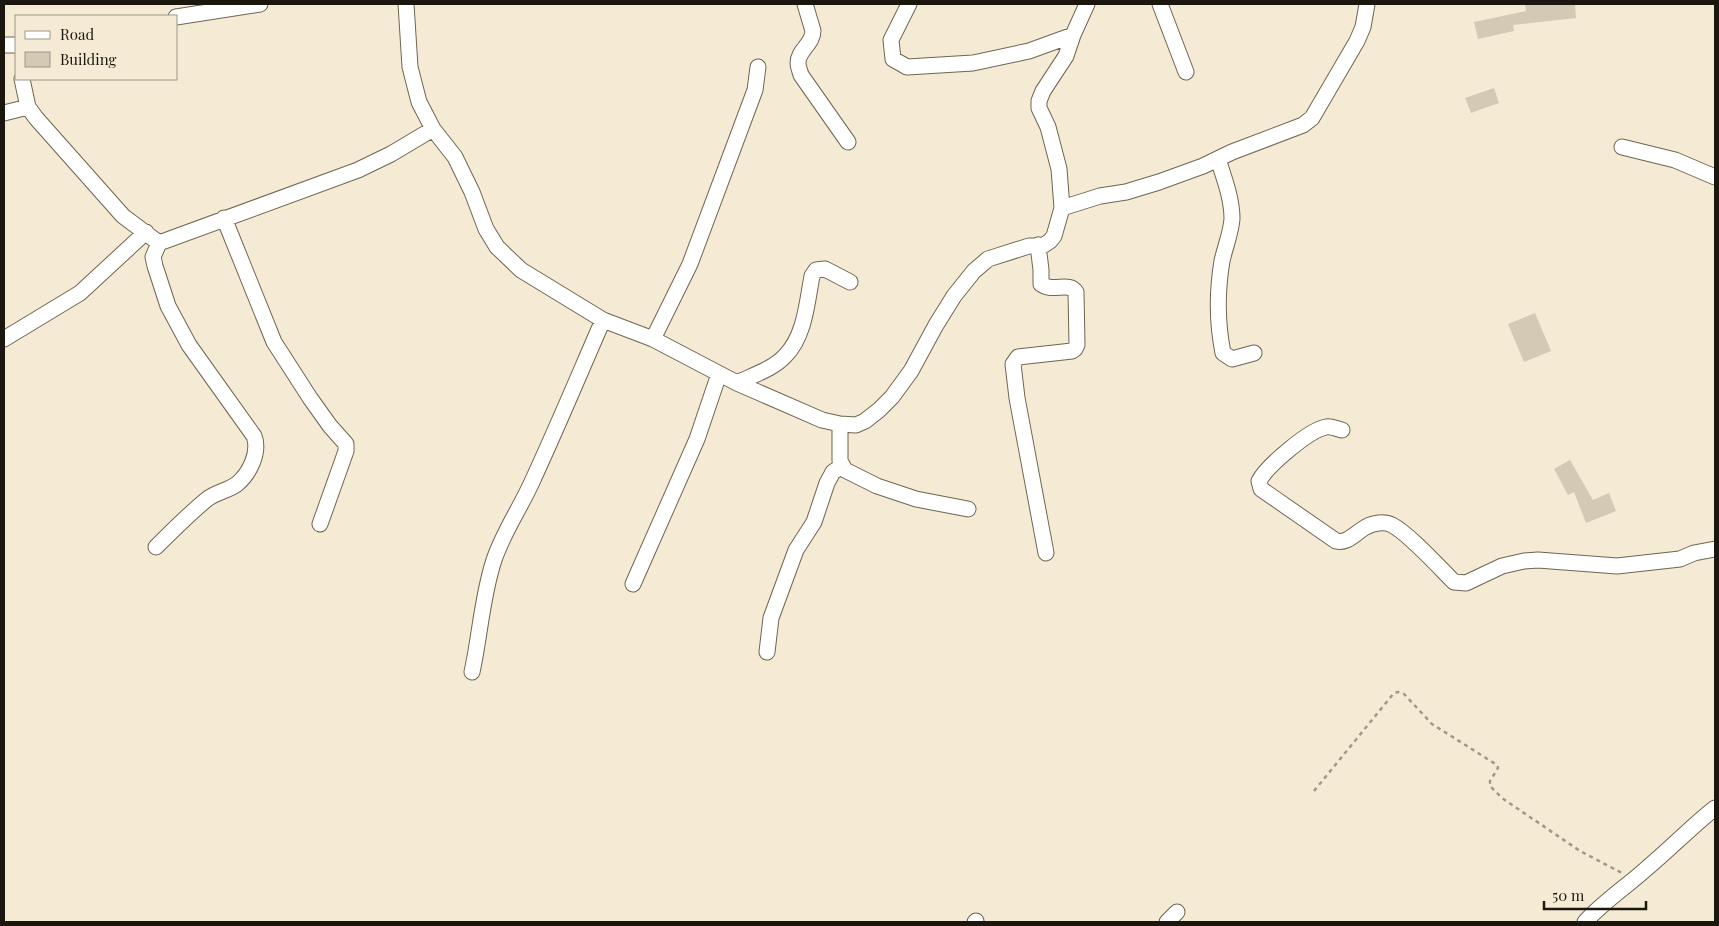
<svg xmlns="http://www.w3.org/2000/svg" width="1719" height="926" viewBox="0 0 1719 926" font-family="'Playfair Display',serif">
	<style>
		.building { fill: #d3c9b4 }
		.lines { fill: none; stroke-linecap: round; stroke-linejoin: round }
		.street-casing { stroke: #6e6552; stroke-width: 17 }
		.path { stroke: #a09988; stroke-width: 2.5; stroke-dasharray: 4 4; stroke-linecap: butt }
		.street { stroke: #fff; stroke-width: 15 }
	</style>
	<rect width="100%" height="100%" fill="#f5ebd5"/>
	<path class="building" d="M1525,4h50l1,14 -63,7 1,6 -36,8 -4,-17 52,-11z
		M1494,88l5,15 -28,10 -6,-15z
		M1535,313l16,38 -27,11 -16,-38z
		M1570,460l23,40 16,-7 7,18 -30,12 -12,-31 -6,3 -14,-26z"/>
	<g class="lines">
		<defs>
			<path id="street" d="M406,4l4,63 9,35 14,27 22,28 17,35 14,37 11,18 24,23 82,50 50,19 84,44 85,37 18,4 16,1 9,-4 14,-11 13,-13 19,-26 25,-46 18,-29 20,-25 14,-12 41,-13 15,-1 6,-4 4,-5 8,-28 38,-12 26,-4 33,-10 44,-16 29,-14 71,-27 9,-7 45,-77 6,-14 4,-23
				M805,4l8,27c0,13 -15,19 -15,32 0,4 2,8 3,12l47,67
				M909,4l-18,36 2,19 14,8 66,-4 56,-12 44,-16
				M1160,4l26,68
				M176,17l84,-13
				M4,45h12
				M22,79l6,28 8,11 87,98 36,27
				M4,113l24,-6
				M1622,147l53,13 40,17
				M1218,159c6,19 14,39 14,60 -1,14 -7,28 -10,42 -5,30 -5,62 1,92l9,6 22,-6
				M1062,208l-3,-39 -11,-42 -9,-19v-7l4,-10 23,-35 7,-21 14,-31
				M224,218l50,124 36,56 20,28 16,18v7l-26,73
				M1038,245l3,25v14c12,9 28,-3 35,8l1,53 -2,4 -3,2 -54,6 -5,7 4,34 29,155
				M4,339l76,-46 66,-61
				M653,339l37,-75 65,-174 3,-23
				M737,383c16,-8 36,-14 48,-27 20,-20 22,-54 27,-80l4,-6 9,-1 25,13
				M840,424v37l5,9 32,16 39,13 52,10
				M1342,430c-5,-1 -11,-4 -16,-3 -17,3 -59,39 -67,54l2,8 75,52c12,3 20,-9 30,-14 7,-4 18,-6 26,-2 16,8 48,43 62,57l12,1 36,-17 22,-5 14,-1 79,6 63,-7 14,-6 21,-4
				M156,547c16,-16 33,-33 50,-47 9,-8 22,-9 31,-16 13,-11 23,-32 17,-48l-65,-91 -21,-39 -13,-40 -2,-9 6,-14 199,-73 33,-16 42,-25
				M633,584l64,-145 22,-65
				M767,652l4,-34 25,-68 18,-28 13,-39 6,-11 9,-6
				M472,672c8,-36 10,-76 22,-112 9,-27 25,-50 37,-76 25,-54 48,-109 72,-164
				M975,922l1,-1
				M1167,922l10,-10
				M1585,922c18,-20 41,-35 61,-53 24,-20 45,-42 69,-61"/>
		</defs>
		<use href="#street" class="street-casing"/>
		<path class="path" d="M1314,791l80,-98 4,-1 6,2 28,30 65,41 1,3 -8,13v5l12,12 78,53 42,22"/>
		<use href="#street" class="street"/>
	</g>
	<rect width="1719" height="926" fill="none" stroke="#1b170f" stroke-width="10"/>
	<rect x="15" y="15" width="162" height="65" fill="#f5ebd5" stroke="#9e9686"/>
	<rect x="25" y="31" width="25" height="8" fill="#ffffff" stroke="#9e9686"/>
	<text x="60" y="40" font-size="15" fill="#1b170f">Road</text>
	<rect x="25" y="52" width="25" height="15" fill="#d3c9b4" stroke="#9e9686"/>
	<text x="60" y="65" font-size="15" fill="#1b170f">Building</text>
	<path d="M1544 901v8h102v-8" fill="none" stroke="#1b170f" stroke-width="2.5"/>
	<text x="1552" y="901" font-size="15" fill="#1b170f" stroke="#f5ebd5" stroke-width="4" paint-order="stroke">50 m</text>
</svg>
